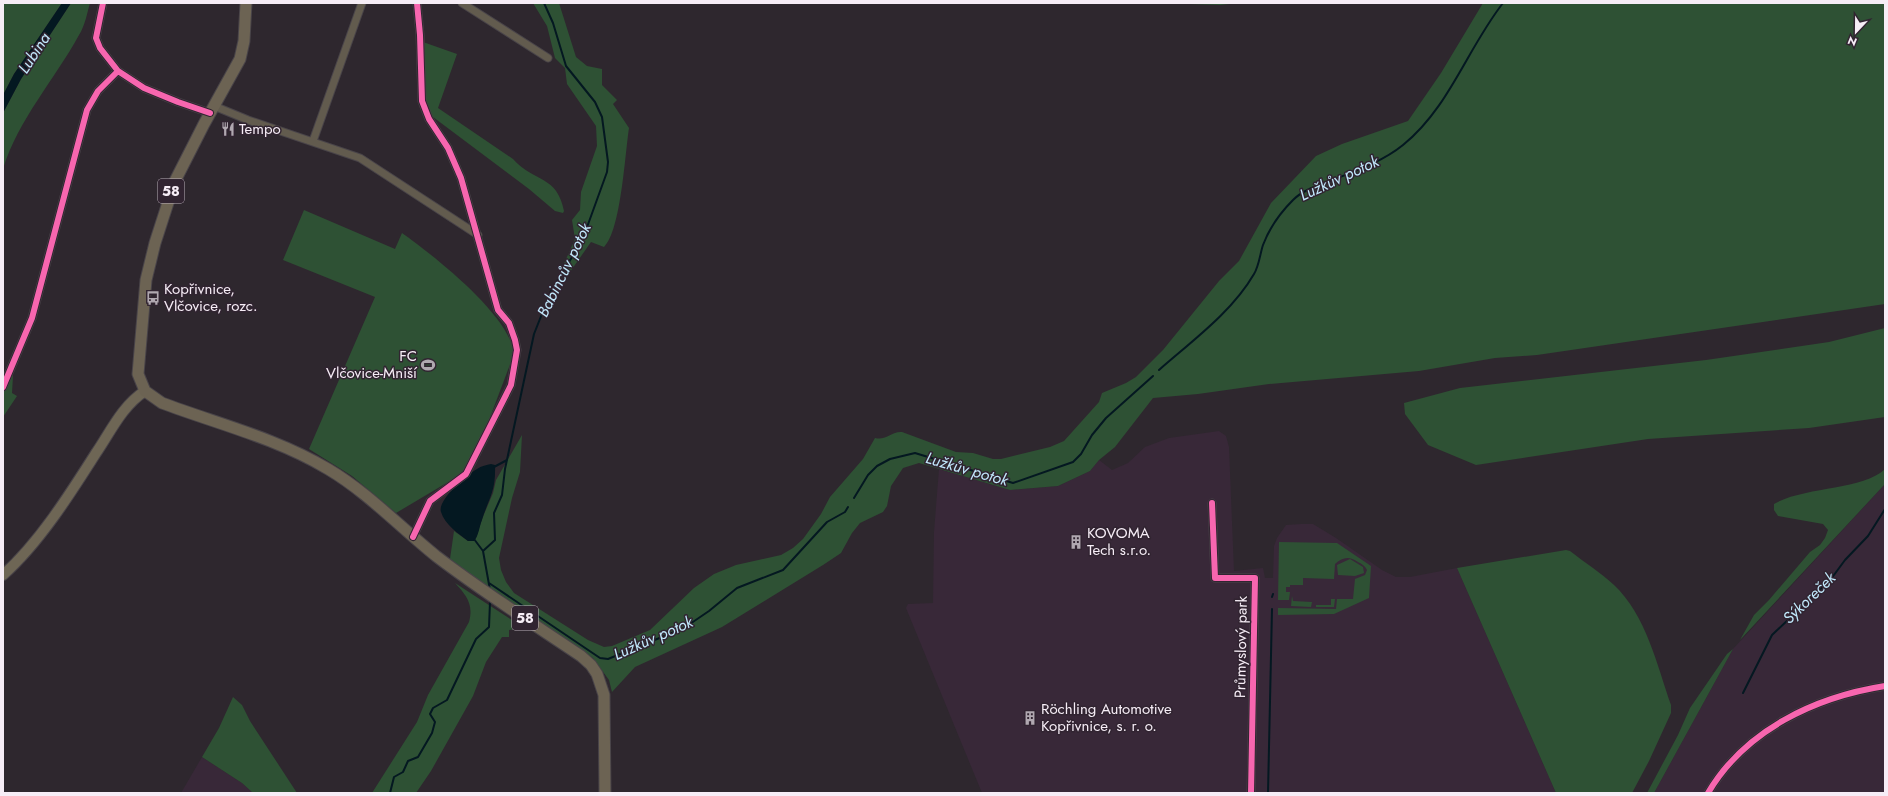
<svg xmlns="http://www.w3.org/2000/svg" width="1888" height="796" viewBox="0 0 1888 796" font-family="Jost,sans-serif">
	<style>
		.built { fill: #382838 }
		.green { fill: #2e5134 }
		.water { fill: #041821 }
		.lines { fill: none; stroke-linecap: round; stroke-linejoin: round }
		.stream { stroke: #041821; stroke-width: 2 }
		.minor-casing { stroke: #494449; stroke-width: 9 }
		.secondary-casing { stroke: #494449; stroke-width: 12 }
		.primary-casing { stroke: #494449; stroke-width: 13 }
		.minor { stroke: #625b4e; stroke-width: 7 }
		.secondary { stroke: #6e6655; stroke-width: 10 }
		.primary { stroke: #6c6353; stroke-width: 11 }
		.cycleway-casing { stroke: #312431; stroke-width: 8 }
		.cycleway { stroke: #f766af; stroke-width: 6 }
		.labels { text-anchor: middle; dominant-baseline: central; stroke-width: 3; stroke-linejoin: round; paint-order: stroke }
		.shield { fill: #312431; stroke: #bbb1bb; stroke-width: 1 }
		.shield-label { font-size: 14px; font-weight: bold; fill: #f6edf6 }
		.poi-label { font-size: 15px; fill: #f6edf6; stroke: #312431; text-anchor: start }
		.street-label { font-size: 15px; fill: #f6edf6; stroke: #312431 }
		.water-label { font-size: 16px; font-style: italic; fill: #c1e9fc; stroke: #312431 }
	</style>
	<rect width="100%" height="100%" fill="#2e272e"/>
	<path class="built" d="M1219,431l7,5 3,11 5,124 29,-3 2,10h8l1,-32 3,-8 9,-13 15,-1h12l23,14 46,32 14,7h14l47,-9 99,225h-574l-76,-185 2,-4 25,-1 1,-71 5,-63 71,21 48,-4 32,-15 9,-11 13,10 16,-7 17,-16 24,-9z
		M1885,484v309h-231l79,-144z
		M202,757l40,26 11,10h-72z"/>
	<path class="green" d="M3,3h59l-48,71 -11,21z
		M71,3h19c-3,10 -5,23 -11,32 -24,44 -61,85 -76,134v-56l18,-34z
		M533,3h26l17,54 11,9 15,3v16l15,15 -4,4 16,24c-4,26 -8,103 -25,119l-13,-5 -21,30 -7,-6 12,-27 -3,-19 8,-10 1,-18 16,-46 -1,-20 -29,-42 -2,-16 -10,-10 -8,-32z
		M1160,3h79l-19,2z
		M1483,3h402v301l-348,51 -42,3 -76,13 -150,13 -71,10 -45,4 -38,49 -16,13 -9,11 -32,15 -48,4 -91,-27 -16,5 -12,18 -4,20 -4,6 -23,11 -8,10 -11,20 -18,12 -101,62 -87,40 -23,25 -3,-12 -16,-22 -115,-78 -28,-21 4,-28 14,10 8,-3 6,-19 11,-26 3,-13 26,-45 -2,37 -8,26 -13,60 2,12 5,12 8,11 74,47 16,7 8,-1 38,-16 44,-42 20,-14 22,-9 45,-10 12,-7 10,-9 18,-25 9,-17 33,-38 12,-21c11,3 17,-7 27,-6l54,20 17,1 20,6h8l49,-12 14,-6 35,-39 3,-9 24,-10 10,-6 27,-27 56,-69 20,-20 32,-58 45,-47 26,-12 66,-23 33,-48z
		M423,42l34,12 -19,54 75,51c22,24 44,16 51,52l-1,2 -8,-2 -26,-22 -96,-72c-14,-17 -9,-53 -10,-75z
		M304,210l91,39 7,-16c31,22 109,83 112,121l-28,74 -21,44 -69,41 -44,-37 -43,-27 66,-152 -92,-37z
		M1885,328v89l-76,11 -161,11 -172,26 -48,-20 -23,-31 -1,-11 56,-15 246,-28 123,-18z
		M6,373l7,3 -1,17 5,3 -14,21v-36z
		M1885,469v15l-145,156 14,-25 15,-15 41,-48 10,-7 5,-7 3,-8 -5,-6 -45,-8 -4,-6v-6c31,-18 88,-13 111,-35z
		M1279,542l58,1 34,23 -2,32 -35,16 -56,1v-7l58,1 1,-10h16l2,-20 10,-4 2,-5c-2,-4 -5,-6 -9,-8 -9,-6 -15,-5 -23,2l-1,15 -31,-1v7h-13v2h-4v5h4l-1,8h-11z
		M1566,550l4,1c14,11 30,21 44,34 32,30 43,80 57,120v8l-22,48 -17,32h-76l-99,-225z
		M1350,559l13,8 1,6 -9,3 -17,-1 -1,-10z
		M455,583l69,45 -15,2v7h-7l-16,25 -13,34 -42,75 -15,22h-44l45,-71 11,-27 41,-73c5,-18 -3,-27 -14,-39z
		M1292,596l1,5 19,1 -1,5 -20,-1z
		M1331,599h4l-1,8h-18v-2h15z
		M1733,649l-79,144h-7l31,-58 12,-27 37,-54z
		M233,697l9,8 8,16 47,72h-44l-11,-10 -40,-26 17,-29z"/>
	<path class="water" d="M62,3h9l-50,76 -18,34v-18l11,-21z
		M491,464l4,1c1,27 -6,32 -13,55 -3,7 -3,15 -8,21h-6c-9,-7 -23,-16 -27,-29 -4,-12 26,-37 36,-43 4,-3 10,-4 14,-5z"/>
	<g class="lines">
		<path class="stream" d="M1159,370c33,-29 73,-58 95,-96 5,-8 6,-20 9,-29 6,-16 18,-33 30,-45 10,-10 24,-14 37,-19 25,-10 52,-19 73,-36 46,-37 64,-96 100,-142
			M494,467l13,-7
			M854,498l14,-23 9,-9 13,-7 25,-6 98,30 60,-21 8,-8 11,-19 14,-17 47,-42
			M474,539l9,12
			M489,583l111,75 8,1 76,-31 25,-17 28,-23 46,-18 44,-48 18,-10 3,-5
			M490,590l-7,-39 12,-11 -1,-27 8,-18 3,-26 29,-135 17,-43 31,-50 25,-69 1,-10 -6,-45 -7,-15 -29,-36 -13,-43 -9,-20
			M1272,597l1,-3
			M1743,693l29,-58 59,-56 14,-19 23,-24 17,-27
			M390,793l4,-16 9,-5 5,-11 10,-4 14,-24 3,-11 -5,-8 3,-6 14,-8 29,-61 13,-12 1,-25
			M1268,793l4,-184"/>
		<defs>
			<path id="minor" d="M103,3l-7,35 4,10 18,23 26,17 34,14 32,11
				M462,3l86,55
				M214,106l34,14 112,38 118,77
				M313,141l49,-138
				M3,387l29,-69 55,-208 11,-19 20,-20
				M1212,503l3,75h40l-4,215
				M413,537l17,-36 36,-27 45,-89 6,-35 -2,-10 -6,-17 -11,-13 -37,-132 -13,-30 -19,-29 -7,-18 -2,-66 -3,-32
				M1708,793c37,-63 107,-96 177,-107"/>
			<path id="secondary" d="M3,575c36,-32 67,-81 93,-122 15,-22 26,-47 49,-62"/>
			<path id="primary" d="M246,3l-2,38 -4,18 -36,65 -29,57 -20,62 -9,37 -8,94 7,17 17,12c56,21 114,35 166,66 39,23 72,58 108,87 47,36 96,67 145,100l10,9 6,9 7,21 1,98"/>
		</defs>
		<use href="#minor" class="minor-casing"/>
		<use href="#secondary" class="secondary-casing"/>
		<use href="#primary" class="primary-casing"/>
		<use href="#minor" class="minor"/>
		<use href="#secondary" class="secondary"/>
		<use href="#primary" class="primary"/>
		<defs>
			<path id="cycleway" d="M103,3l-7,35 4,10 18,23 26,17 34,14 32,11
				M3,387l29,-69 55,-208 11,-19 20,-20
				M1212,503l3,75h40l-4,215
				M413,537l17,-36 36,-27 45,-89 6,-35 -2,-10 -6,-17 -11,-13 -37,-132 -13,-30 -19,-29 -7,-18 -2,-66 -3,-32
				M1708,793c37,-63 107,-96 177,-107"/>
		</defs>
		<use href="#cycleway" class="cycleway-casing"/>
		<use href="#cycleway" class="cycleway"/>
	</g>
	<defs>
		<symbol id="restaurant-bare" viewBox="-9 -9 18 18"><path d="M-5-6h1v4h1v-4h1v4h1v-4h1v5L-1.5 .5V6h-2V.5L-5-1ZM5-6V6H3V1.5H1.5Q1.5-4 5-6Z" fill="#b0a8b0" stroke="#312431" stroke-width="2.5" paint-order="stroke"/></symbol>
		<symbol id="bus-bare" viewBox="-9 -9 18 18"><path d="M-5-6H5V4H4V6H2V4H-2V6H-4V4H-5ZM-3.5-4V0h7V-4ZM-3.5 1.2v1.5H-2V1.2ZM2 1.2v1.5H3.5V1.2Z" fill="#b0a8b0" stroke="#312431" stroke-width="2.5" paint-order="stroke"/></symbol>
		<symbol id="stadium-bare" viewBox="-9 -9 18 18"><path d="M0-5a6.5 5 0 1 0 0 10a6.5 5 0 1 0 0-10ZM-3.5-1.8h7v3.6h-7Z" fill="#b0a8b0" stroke="#312431" stroke-width="2.5" paint-order="stroke"/></symbol>
		<symbol id="building-bare" viewBox="-9 -9 18 18"><path d="M-4-6H4V6H1V3H-1V6H-4ZM-2.5-4.3h1.7v1.8h-1.7ZM.8-4.3h1.7v1.8H.8ZM-2.5-1h1.7V.8h-1.7ZM.8-1h1.7V.8H.8Z" fill="#b0a8b0" stroke="#312431" stroke-width="2.5" paint-order="stroke"/></symbol>
	</defs>
	<g fill-rule="evenodd">
		<use href="#restaurant-bare" x="218" y="119" width="20" height="20"/>
		<use href="#bus-bare" x="143" y="288" width="20" height="20"/>
		<use href="#stadium-bare" x="418" y="355" width="20" height="20"/>
		<use href="#building-bare" x="1066" y="532" width="20" height="20"/>
		<use href="#building-bare" x="1020" y="708" width="20" height="20"/>
	</g>
	<g class="labels">
		<g class="shield">
			<rect x="158" y="179" width="26" height="24" rx="3"/>
			<rect x="512" y="606" width="26" height="24" rx="3"/>
		</g>
		<g class="shield-label">
			<text x="171" y="191">58</text>
			<text x="525" y="618">58</text>
		</g>
		<g class="poi-label">
			<text x="239" y="129">Tempo</text>
			<text x="164" y="289">Kopřivnice,<tspan x="164" dy="17">Vlčovice, rozc.</tspan></text>
			<text x="417" y="356" text-anchor="end">FC<tspan x="417" dy="17">Vlčovice-Mniší</tspan></text>
			<text x="1087" y="533">KOVOMA<tspan x="1087" dy="17">Tech s.r.o.</tspan></text>
			<text x="1041" y="709">Röchling Automotive<tspan x="1041" dy="17">Kopřivnice, s. r. o.</tspan></text>
		</g>
		<g class="street-label">
			<text transform="translate(1241 647) rotate(-89)">Průmyslový park</text>
		</g>
		<g class="water-label">
			<text transform="translate(34 53) rotate(-57)">Lubina</text>
			<text transform="translate(1339 178) rotate(-25)">Lužkův potok</text>
			<text transform="translate(564 270) rotate(-64)">Babincův potok</text>
			<text transform="translate(967 469) rotate(16)">Lužkův potok</text>
			<text transform="translate(1809 598) rotate(-44)">Sýkoreček</text>
			<text transform="translate(653 638) rotate(-24)">Lužkův potok</text>
		</g>
	</g>
	<rect width="1888" height="796" fill="none" stroke="#f6edf6" stroke-width="8"/>
	<g transform="translate(1856 32) rotate(202)" stroke="#312431" stroke-width="3" paint-order="stroke">
	<path d="M0-3L7 15L0 10L-7 15Z" fill="#f6edf6"/>
	<text y="-6" font-size="11" font-weight="bold" text-anchor="middle" fill="#f6edf6">N</text>
	</g>
</svg>
